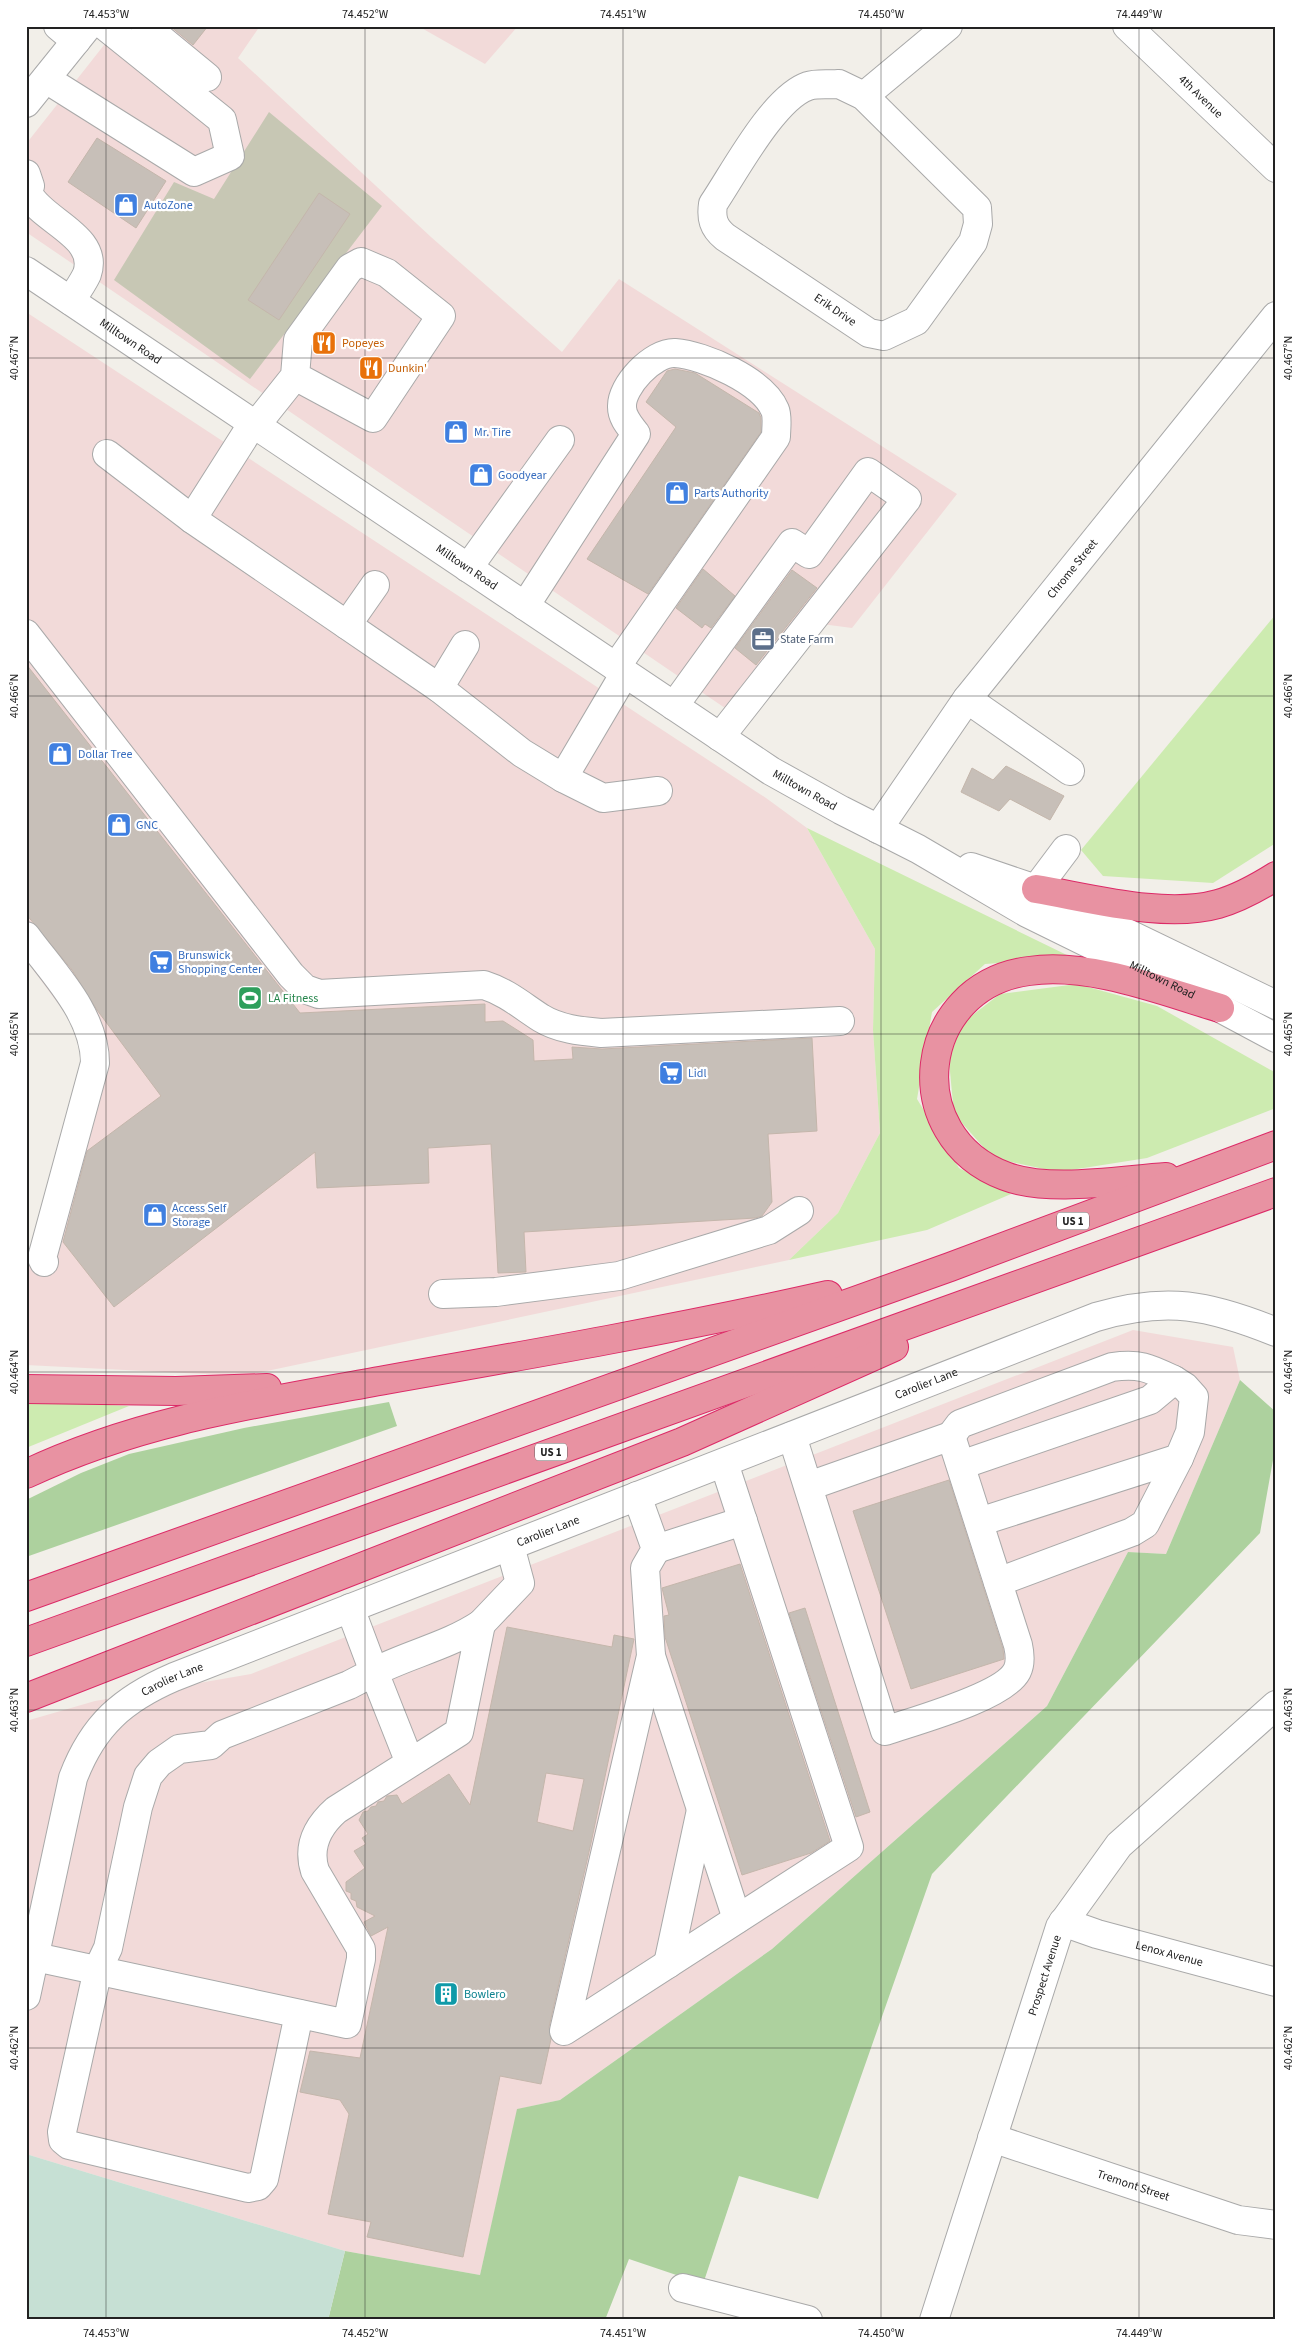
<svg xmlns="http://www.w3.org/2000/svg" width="1302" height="2346" font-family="'Source Sans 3',sans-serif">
<rect width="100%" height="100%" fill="#f2efe9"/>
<g fill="#f2dad9">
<path d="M119,26H260L238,58L431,237L562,352L619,279L957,494L852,628L814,623L747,723L26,232V144Z"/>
<path d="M418,26H518L485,64Z"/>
<path d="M26,312L766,798L807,828L875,949L873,1030L880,1133L838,1213L789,1260L244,1376L26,1365L27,1260L81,1061V1048L68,1017L26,960Z"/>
<path d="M1133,1330L1233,1347L1240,1380L1166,1554L1128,1552L1047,1706L772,1949L560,2100L518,2109L480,2275L345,2251L26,2154V1721L95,1701L251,1674Z"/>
</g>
<path fill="#c7c7b4" d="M269,112L382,206L250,379L114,280L174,182L214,199Z"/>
<g fill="#cdebb0">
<path d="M1276,614V843L1213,883L1103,876L1081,850Z"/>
<path d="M807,828L1073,958L985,964L932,1012L917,1099L959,1168L1011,1194L927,1230L789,1260L838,1213L880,1133L873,1030L875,949Z"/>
<path d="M1077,984L1157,1006L1276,1073V1108L1147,1158L1058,1172L993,1158L954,1114L949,1061L961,1024L1000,994Z"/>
<path d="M26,1401L129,1406L26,1448Z"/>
</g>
<g fill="#add19e">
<path d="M1240,1380L1276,1412V1443L1260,1533L932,1874L818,2199L739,2176L703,2284L629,2259L605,2320H328L345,2251L480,2275L517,2109L560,2100L772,1949L1047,1706L1128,1552L1166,1554Z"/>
<path d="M389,1402L397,1426L26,1557V1500L81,1473L129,1454L244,1428Z"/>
</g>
<path fill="#c6e0d4" d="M26,2154L345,2251L328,2320H26Z"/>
<g fill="#c7bfb8" stroke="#c4b6ab" fill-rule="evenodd">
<path d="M170,26H208L193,45Z"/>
<path d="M97,138L166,181L136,228L68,182Z"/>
<path d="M319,193L350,214L279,320L248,300Z"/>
<path d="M675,369L695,373L759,413L761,418V432L648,594L587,559L676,427L646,402L667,371Z"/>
<path d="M703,569L735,596L711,628L705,624L702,628L676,608Z"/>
<path d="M792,570L817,588L756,665L735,648Z"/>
<path d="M26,664L300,1013L485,1004V1022L503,1021L533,1040L534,1061L573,1059L572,1047L602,1049L812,1038L817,1131L768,1134L772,1202L762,1216L755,1218L524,1232L526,1272L498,1273L491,1144L428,1148L429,1183L317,1188L315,1152L114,1307L63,1242L87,1151L161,1096L97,1010L72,970L26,914Z"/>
<path d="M1006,766L1064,796L1050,820L1010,799L999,811L961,792L972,768L993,780Z"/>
<path d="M949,1480L1003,1649L1004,1659L911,1689L853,1511Z"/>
<path d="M740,1564L830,1841L811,1853L742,1875L665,1637L664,1616L669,1615L662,1588Z"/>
<path d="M805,1608L870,1812L856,1817L789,1613Z"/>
<path d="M507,1627L612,1647L614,1635L634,1639L591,1843L549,2027L551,2039L541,2084L500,2076L463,2257L367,2237L371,2222L328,2214L349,2114L340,2100L300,2092L310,2051L360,2058L388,1927L371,1936L364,1922L375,1916L357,1907L356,1901L351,1899V1893L346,1891V1882L365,1868L354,1851L366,1844L362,1838L368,1834L359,1820L363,1812L368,1811L371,1807L376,1806L378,1802L384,1801L387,1796L397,1795L402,1804L449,1774L470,1805ZM546,1773L584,1779L573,1831L537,1822Z"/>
</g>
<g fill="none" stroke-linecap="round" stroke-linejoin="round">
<defs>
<g id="minor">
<path d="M58,26L76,41"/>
<path d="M145,26L207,77"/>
<path id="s1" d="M1127,26L1276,168"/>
<path d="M46,79L194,172L230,156L222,120L105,26"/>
<path d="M839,84L864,96L977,208L978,224L973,242L916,321L884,336L869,333L725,237C713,227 711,218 713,204C734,173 773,98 808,86C817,83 830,85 839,84Z"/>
<path d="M864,96L948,26"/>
<path d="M26,103L88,26"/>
<path d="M26,174L30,186L28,193C41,221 100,236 87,274C83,283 76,292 71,301"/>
<path id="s2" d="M26,271L771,771L841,810L918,849L1027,913L1220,1008L1276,1038"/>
<path d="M256,425L295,376L298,340L350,268L361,262L387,273L441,316L373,418L295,376"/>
<path d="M107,454L192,519L439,688L522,753L563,778L603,798L658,791"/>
<path d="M192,519L253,423"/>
<path d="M468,568L560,440"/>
<path d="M525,606L636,434C630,426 622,418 622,407C621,386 653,352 675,353C704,355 763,381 775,410C778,417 776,429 776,437L616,667"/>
<path d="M347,625L375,585"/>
<path d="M26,634L291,975L305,989L319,994L484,985C506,992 521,1005 541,1018C559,1029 580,1031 601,1033L840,1021"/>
<path d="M439,688L465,645"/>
<path d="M967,699L1070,771"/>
<path d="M674,706L792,543L809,554L868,472L907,499L720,737"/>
<path d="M563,778L625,673"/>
<path id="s3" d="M878,829L967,699L1276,316"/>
<path d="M971,867L1036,889L1276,1005"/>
<path d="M1036,889L1066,849"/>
<path d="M26,936C53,973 95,1014 95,1063L42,1258L44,1262"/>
<path d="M443,1294L496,1292L619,1276L769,1230L799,1211"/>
<path d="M792,1436L885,1731C914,1721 1004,1697 1017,1671C1021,1663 1020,1654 1018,1645L951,1436L809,1486"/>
<path d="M951,1436L960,1424L1112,1367C1140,1363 1149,1368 1174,1380"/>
<path d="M961,1465L1150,1400L1174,1380L1185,1387L1194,1397L1190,1432L1179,1458L979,1522"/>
<path d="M637,1496L656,1549L645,1568L651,1656L564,2031L849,1847L724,1463"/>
<path d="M656,1549L743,1521"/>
<path d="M998,1582L1132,1532L1145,1524L1179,1458"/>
<path d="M481,1624L520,1583L510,1546"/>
<path d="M651,1656L737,1919"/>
<path id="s4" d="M1063,1922L1097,1934L1276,1982"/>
<path d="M26,1955L347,2024L361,1959V1949L315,1871C307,1846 318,1826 336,1810L459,1732L481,1624C448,1646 409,1654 374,1672L410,1763"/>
<path d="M668,1964L701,1810"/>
<path id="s5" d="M26,1996L73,1778C93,1725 123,1699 174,1677L1096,1317C1167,1296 1209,1305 1276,1332"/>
<path d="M299,2014L264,2179L258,2186L248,2188L69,2145L63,2140L62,2132L98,1969L108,1948L138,1807L148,1776L159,1763L179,1749L211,1745L222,1735L349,1685L374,1672L350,1608"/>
<path id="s6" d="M992,2138L1238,2220L1276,2225"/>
<path d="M683,2288L808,2320"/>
<path id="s7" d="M934,2320L1060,1927L1119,1845L1276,1705"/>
</g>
<g id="highway">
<path d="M1036,889C1090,898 1165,919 1218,904C1239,898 1257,888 1276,876"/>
<path d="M1166,1177C1120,1180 1048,1193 1005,1176C899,1136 916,986 1029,971C1090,962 1162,991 1220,1008"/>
<path d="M26,1389L176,1391L267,1388"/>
<path d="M26,1474C143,1419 260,1403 385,1380C533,1354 681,1328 828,1295"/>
<path d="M26,1597L950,1267L1276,1145"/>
<path d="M26,1642L1276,1192"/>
<path d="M26,1698L682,1442L894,1347"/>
</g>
</defs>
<use href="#minor" stroke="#a9a9a9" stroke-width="30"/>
<use href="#highway" stroke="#dc2a67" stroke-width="30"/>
<use href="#minor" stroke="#fff" stroke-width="28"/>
<use href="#highway" stroke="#e892a2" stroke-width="28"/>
</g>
<path fill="none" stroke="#222" stroke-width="1" stroke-opacity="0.45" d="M106,26V2320M365,26V2320M623,26V2320M881,26V2320M1139,26V2320M26,358H1276M26,696H1276M26,1034H1276M26,1372H1276M26,1710H1276M26,2048H1276"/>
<defs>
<symbol id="shop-square" viewBox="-11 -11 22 22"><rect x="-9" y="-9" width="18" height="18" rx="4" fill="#3f7fe0" stroke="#fff"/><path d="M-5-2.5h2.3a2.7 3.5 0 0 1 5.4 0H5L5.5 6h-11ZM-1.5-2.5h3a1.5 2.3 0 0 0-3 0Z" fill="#fff"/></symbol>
<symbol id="restaurant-square" viewBox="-11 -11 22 22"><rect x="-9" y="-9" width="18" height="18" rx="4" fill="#e8710a" stroke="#fff"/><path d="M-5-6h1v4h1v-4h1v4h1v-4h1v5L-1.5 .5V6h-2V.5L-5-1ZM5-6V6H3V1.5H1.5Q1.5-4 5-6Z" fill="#fff"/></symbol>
<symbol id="office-square" viewBox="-11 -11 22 22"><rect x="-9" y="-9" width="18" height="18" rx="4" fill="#5c6f8a" stroke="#fff"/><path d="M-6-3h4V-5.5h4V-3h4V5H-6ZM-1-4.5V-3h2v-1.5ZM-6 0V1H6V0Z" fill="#fff"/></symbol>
<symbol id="supermarket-square" viewBox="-11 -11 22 22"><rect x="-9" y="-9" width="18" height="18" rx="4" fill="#3f7fe0" stroke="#fff"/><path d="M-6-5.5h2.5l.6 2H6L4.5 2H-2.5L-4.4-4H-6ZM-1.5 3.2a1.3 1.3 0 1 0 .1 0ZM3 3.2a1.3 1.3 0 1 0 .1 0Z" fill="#fff"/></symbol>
<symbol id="stadium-square" viewBox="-11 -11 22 22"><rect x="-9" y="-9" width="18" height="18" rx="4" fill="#2e9e5b" stroke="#fff"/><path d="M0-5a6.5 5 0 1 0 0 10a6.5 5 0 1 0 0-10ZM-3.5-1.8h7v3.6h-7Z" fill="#fff"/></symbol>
<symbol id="building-square" viewBox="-11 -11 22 22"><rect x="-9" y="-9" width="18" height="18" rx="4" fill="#0f9aa8" stroke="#fff"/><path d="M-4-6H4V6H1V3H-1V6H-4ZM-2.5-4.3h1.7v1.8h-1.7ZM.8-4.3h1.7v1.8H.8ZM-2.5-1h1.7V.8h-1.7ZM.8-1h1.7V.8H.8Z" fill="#fff"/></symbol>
</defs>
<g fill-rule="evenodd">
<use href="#shop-square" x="112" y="191" width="28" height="28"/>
<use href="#restaurant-square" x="310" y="329" width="28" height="28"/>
<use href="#restaurant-square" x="357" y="354" width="28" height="28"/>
<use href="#shop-square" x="442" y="418" width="28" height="28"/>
<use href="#shop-square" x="467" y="461" width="28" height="28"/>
<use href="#shop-square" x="663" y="479" width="28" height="28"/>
<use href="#office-square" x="749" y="625" width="28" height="28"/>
<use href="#shop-square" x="46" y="740" width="28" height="28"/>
<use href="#shop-square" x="105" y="811" width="28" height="28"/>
<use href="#supermarket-square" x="147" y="948" width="28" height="28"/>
<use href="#stadium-square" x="236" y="984" width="28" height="28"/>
<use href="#supermarket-square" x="657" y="1059" width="28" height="28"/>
<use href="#shop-square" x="141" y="1201" width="28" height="28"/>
<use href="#building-square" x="432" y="1980" width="28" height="28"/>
</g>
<g text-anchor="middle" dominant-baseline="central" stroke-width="4.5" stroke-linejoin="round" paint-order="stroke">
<g fill="#fff" stroke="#646464" stroke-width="1">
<rect x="1057" y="1212.5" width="32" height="17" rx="4"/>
<rect x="535" y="1443.5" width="32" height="17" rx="4"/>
</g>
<g font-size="11" font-weight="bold" fill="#222">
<text x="1073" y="1221">US 1</text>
<text x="551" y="1452">US 1</text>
</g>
<g font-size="12" fill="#222" stroke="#fff">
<text stroke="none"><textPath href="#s1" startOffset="102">4th Avenue</textPath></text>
<text transform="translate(835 310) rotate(34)">Erik Drive</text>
<text stroke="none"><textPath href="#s2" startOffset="126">Milltown Road</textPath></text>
<text stroke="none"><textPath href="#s2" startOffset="531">Milltown Road</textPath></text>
<text stroke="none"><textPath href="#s3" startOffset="325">Chrome Street</textPath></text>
<text stroke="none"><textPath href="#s2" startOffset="936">Milltown Road</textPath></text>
<text stroke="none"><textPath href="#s2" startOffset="1341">Milltown Road</textPath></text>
<text stroke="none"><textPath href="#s5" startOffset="1178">Carolier Lane</textPath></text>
<text stroke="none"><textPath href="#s5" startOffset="772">Carolier Lane</textPath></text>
<text stroke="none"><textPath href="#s5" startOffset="368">Carolier Lane</textPath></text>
<text stroke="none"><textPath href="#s4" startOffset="111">Lenox Avenue</textPath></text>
<text stroke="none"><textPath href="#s7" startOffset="362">Prospect Avenue</textPath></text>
<text stroke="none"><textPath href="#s6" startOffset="149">Tremont Street</textPath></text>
</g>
<g font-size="12" fill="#366cbe" stroke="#fff" text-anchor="start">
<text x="144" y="205">AutoZone</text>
<text x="474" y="432">Mr. Tire</text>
<text x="498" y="475">Goodyear</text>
<text x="694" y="493">Parts Authority</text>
<text x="78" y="754">Dollar Tree</text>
<text x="136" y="825">GNC</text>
<text x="178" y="955">Brunswick<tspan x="178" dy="14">Shopping Center</tspan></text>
<text x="688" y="1073">Lidl</text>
<text x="172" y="1208">Access Self<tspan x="172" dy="14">Storage</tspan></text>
</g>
<g font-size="12" fill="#c56008" stroke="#fff" text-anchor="start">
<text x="342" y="343">Popeyes</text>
<text x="388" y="368">Dunkin'</text>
</g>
<g font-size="12" fill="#4e5e75" stroke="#fff" text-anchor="start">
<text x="780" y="639">State Farm</text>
</g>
<g font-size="12" fill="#27864d" stroke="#fff" text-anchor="start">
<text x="268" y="998">LA Fitness</text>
</g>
<g font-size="12" fill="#0d838f" stroke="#fff" text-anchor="start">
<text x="464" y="1994">Bowlero</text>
</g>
</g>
<rect width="1302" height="2346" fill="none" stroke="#ffffff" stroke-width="55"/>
<rect x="28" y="28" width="1246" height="2290" fill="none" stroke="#222" stroke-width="2"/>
<g font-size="12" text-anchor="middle" fill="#222">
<text x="106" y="18">74.453°W</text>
<text x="365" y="18">74.452°W</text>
<text x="623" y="18">74.451°W</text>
<text x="881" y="18">74.450°W</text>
<text x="1139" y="18">74.449°W</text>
<text transform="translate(14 358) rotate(-90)" y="4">40.467°N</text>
<text transform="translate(1288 358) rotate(-90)" y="4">40.467°N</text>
<text transform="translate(14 696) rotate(-90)" y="4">40.466°N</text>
<text transform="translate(1288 696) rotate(-90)" y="4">40.466°N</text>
<text transform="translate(14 1034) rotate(-90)" y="4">40.465°N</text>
<text transform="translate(1288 1034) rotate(-90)" y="4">40.465°N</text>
<text transform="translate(14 1372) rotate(-90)" y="4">40.464°N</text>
<text transform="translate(1288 1372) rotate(-90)" y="4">40.464°N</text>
<text transform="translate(14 1710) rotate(-90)" y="4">40.463°N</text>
<text transform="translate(1288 1710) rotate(-90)" y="4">40.463°N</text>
<text transform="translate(14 2048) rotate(-90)" y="4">40.462°N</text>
<text transform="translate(1288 2048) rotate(-90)" y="4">40.462°N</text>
<text x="106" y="2337">74.453°W</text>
<text x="365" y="2337">74.452°W</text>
<text x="623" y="2337">74.451°W</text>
<text x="881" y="2337">74.450°W</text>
<text x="1139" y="2337">74.449°W</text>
</g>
</svg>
